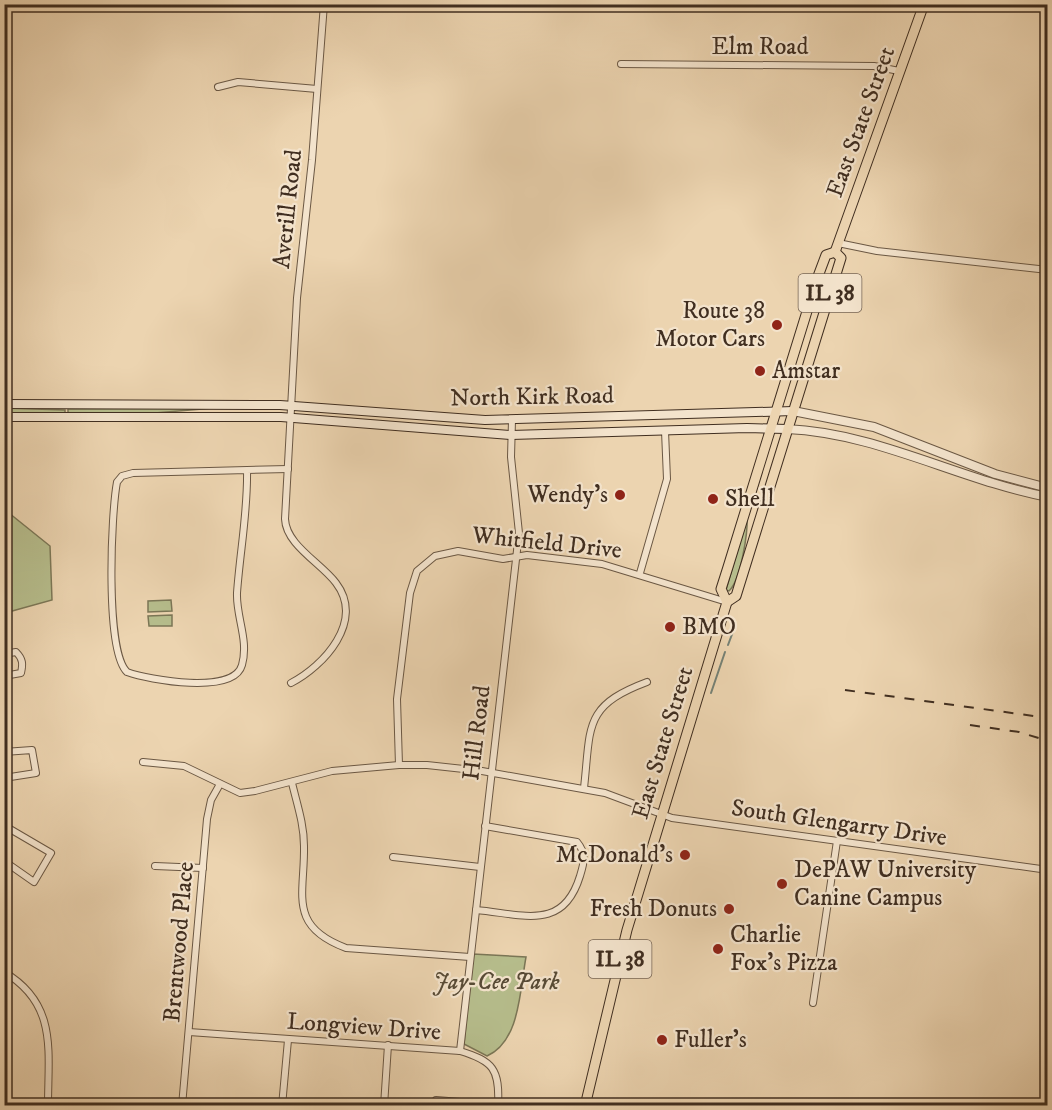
<svg xmlns="http://www.w3.org/2000/svg" width="1052" height="1110" font-family="'IM FELL DW Pica',serif">
<rect width="100%" height="100%" fill="#ecd4b0"/>
<filter id="stains"><feTurbulence type="fractalNoise" baseFrequency=".00333" numOctaves="4"/><feColorMatrix values="0 0 0 0 .2 0 0 0 0 .09 0 0 0 0 .02 0 0 0 .5 -.17"/></filter>
<radialGradient id="worn" r=".72"><stop offset=".6" stop-color="#630" stop-opacity="0"/><stop offset="1" stop-color="#630" stop-opacity=".3"/></radialGradient>
<g fill="#b6bd8c" stroke="#7b7656" stroke-width="1.5">
<path d="M5,408L65,410V414L5,413Z"/>
<path d="M214,408L143,414H68V409Z"/>
<path d="M4,509L50,546L52,600L5,613Z"/>
<path d="M747,517C748,532 741,580 729,591L726,590Z"/>
<path d="M171,600L172,611L148,612V601Z"/>
<path d="M172,615V626H149L148,616Z"/>
<path d="M473,954L526,957C520,989 520,1042 487,1056L464,1044Z"/>
</g>
<g fill="none" stroke-linecap="round" stroke-linejoin="round">
<g stroke="#758175" stroke-width="2">
<path d="M728,645L734,629"/>
<path d="M711,693L725,652"/>
<path d="M899,1103L906,1106"/>
</g>
<defs>
<g id="minor">
<path d="M621,64L874,66L899,71"/>
<path d="M218,87L238,82L317,89"/>
<path d="M838,243L877,251L1048,270"/>
<path d="M247,470L133,473L122,476L117,482C111,514 105,651 127,672C149,680 234,695 242,665C249,640 236,617 237,593C240,551 248,511 247,470L288,469"/>
<path d="M640,573L667,479L665,431"/>
<path d="M4,654L16,652C23,659 23,664 21,673L4,676"/>
<path d="M291,683C324,666 365,621 336,583C321,563 286,545 285,519L297,298L312,160L324,4"/>
<path d="M4,752L32,750L36,773L4,778"/>
<path d="M143,762L184,766L240,793L255,791L332,771L399,765H427L482,771L605,793L672,818L1048,870"/>
<path d="M399,765L397,699L410,593L417,571L435,556L458,551L503,559L527,555L602,564L727,602"/>
<path d="M292,783C297,804 304,824 304,846C305,894 287,926 346,948L470,957"/>
<path d="M584,788C591,726 583,706 647,682"/>
<path d="M4,830L10,829L51,853L34,882L4,861"/>
<path d="M393,857L480,867"/>
<path d="M155,866L203,868"/>
<path d="M476,910C523,914 563,932 580,876C584,863 587,854 577,842L485,826"/>
<path d="M4,972C58,1004 48,1051 48,1106"/>
<path d="M813,1003L837,841"/>
<path d="M189,1032L460,1051C493,1061 500,1069 498,1106"/>
<path d="M460,1051L519,533L511,457L512,420"/>
<path d="M182,1106L207,819L211,800L220,784"/>
<path d="M282,1106L288,1040"/>
<path d="M384,1106L388,1045"/>
<path d="M436,1106V1100L498,1105"/>
</g>
<g id="tertiary">
<path d="M793,411L874,427L995,474L1048,488"/>
<path d="M787,429C878,433 959,480 1048,497"/>
</g>
<g id="secondary">
<path d="M4,404L280,405L485,420L793,411"/>
<path d="M4,417H281L511,435L747,428L787,429"/>
</g>
<g id="primary">
<path d="M835,252L924,4"/>
<path d="M727,602L736,596L841,258L835,252"/>
<path d="M585,1106L627,930L727,602L721,589L728,567L817,279L826,255L835,252"/>
</g>
</defs>
<use href="#minor" stroke="#6b5844" stroke-width="8"/>
<use href="#tertiary" stroke="#6b5844" stroke-width="10"/>
<use href="#secondary" stroke="#402e20" stroke-width="10"/>
<use href="#primary" stroke="#402e20" stroke-width="11"/>
<use href="#minor" stroke="#f3e3cc" stroke-width="6"/>
<use href="#tertiary" stroke="#f3e3cc" stroke-width="8"/>
<use href="#secondary" stroke="#f3e3cc" stroke-width="8"/>
<use href="#primary" stroke="#ecd4b0" stroke-width="9"/>
<g stroke="#402e20" stroke-width="2" stroke-dasharray="10 10" stroke-linecap="butt">
<path d="M845,690L1048,718"/>
<path d="M970,725L1019,732L1048,741"/>
</g>
</g>
<g fill="#8f2418" stroke="#f3e3cc" stroke-width="2">
<circle cx="777" cy="325" r="6"/>
<circle cx="760" cy="371" r="6"/>
<circle cx="620" cy="495" r="6"/>
<circle cx="713" cy="499" r="6"/>
<circle cx="670" cy="627" r="6"/>
<circle cx="685" cy="855" r="6"/>
<circle cx="782" cy="884" r="6"/>
<circle cx="729" cy="909" r="6"/>
<circle cx="718" cy="949" r="6"/>
<circle cx="662" cy="1040" r="6"/>
</g>
<g text-anchor="middle" dominant-baseline="central" stroke-width="4.5" stroke-linejoin="round" paint-order="stroke">
<g fill="#f3e3cc" stroke="#766454" stroke-width="1.5">
<rect x="798.5" y="274" width="63" height="38" rx="4.5"/>
<rect x="588.5" y="940" width="63" height="38" rx="4.5"/>
</g>
<g font-size="22" font-weight="bold" fill="#402e20">
<text x="830" y="293">IL 38</text>
<text x="620" y="959">IL 38</text>
</g>
<g font-size="24" fill="#402e20" stroke="#f3e3cc">
<text x="760" y="47">Elm Road</text>
<text transform="translate(861 122) rotate(-70)">East State Street</text>
<text transform="translate(288 209) rotate(-84)">Averill Road</text>
<text transform="translate(532 397) rotate(-1)">North Kirk Road</text>
<text transform="translate(547 543) rotate(6)">Whitfield Drive</text>
<text transform="translate(477 733) rotate(-83)">Hill Road</text>
<text transform="translate(663 743) rotate(-73)">East State Street</text>
<text transform="translate(839 823) rotate(8)">South Glengarry Drive</text>
<text transform="translate(179 942) rotate(-85)">Brentwood Place</text>
<text transform="translate(364 1027) rotate(4)">Longview Drive</text>
</g>
<g font-size="24" fill="#402e20" stroke="#f3e3cc" text-anchor="start">
<text x="765" y="311" text-anchor="end">Route 38<tspan x="765" dy="28">Motor Cars</tspan></text>
<text x="772" y="371">Amstar</text>
<text x="608" y="495" text-anchor="end">Wendy's</text>
<text x="725" y="499">Shell</text>
<text x="682" y="627">BMO</text>
<text x="673" y="855" text-anchor="end">McDonald's</text>
<text x="794" y="870">DePAW University<tspan x="794" dy="28">Canine Campus</tspan></text>
<text x="717" y="909" text-anchor="end">Fresh Donuts</text>
<text x="730" y="935">Charlie<tspan x="730" dy="28">Fox's Pizza</tspan></text>
<text x="674" y="1040">Fuller's</text>
</g>
<g font-size="24" font-style="italic" fill="#584b36" stroke="#f3e3cc">
<text x="496" y="982">Jay-Cee Park</text>
</g>
</g>
<rect width="1052" height="1110" fill="none" stroke="#ecd4b0" stroke-width="24"/>
<rect x="6" y="6" width="1040" height="1098" fill="none" stroke="#402e20" stroke-width="3"/>
<rect x="12" y="12" width="1028" height="1086" fill="none" stroke="#402e20" stroke-width="1.5"/>
<rect width="100%" height="100%" filter="url(#stains)"/>
<rect width="100%" height="100%" fill="url(#worn)"/>
</svg>
